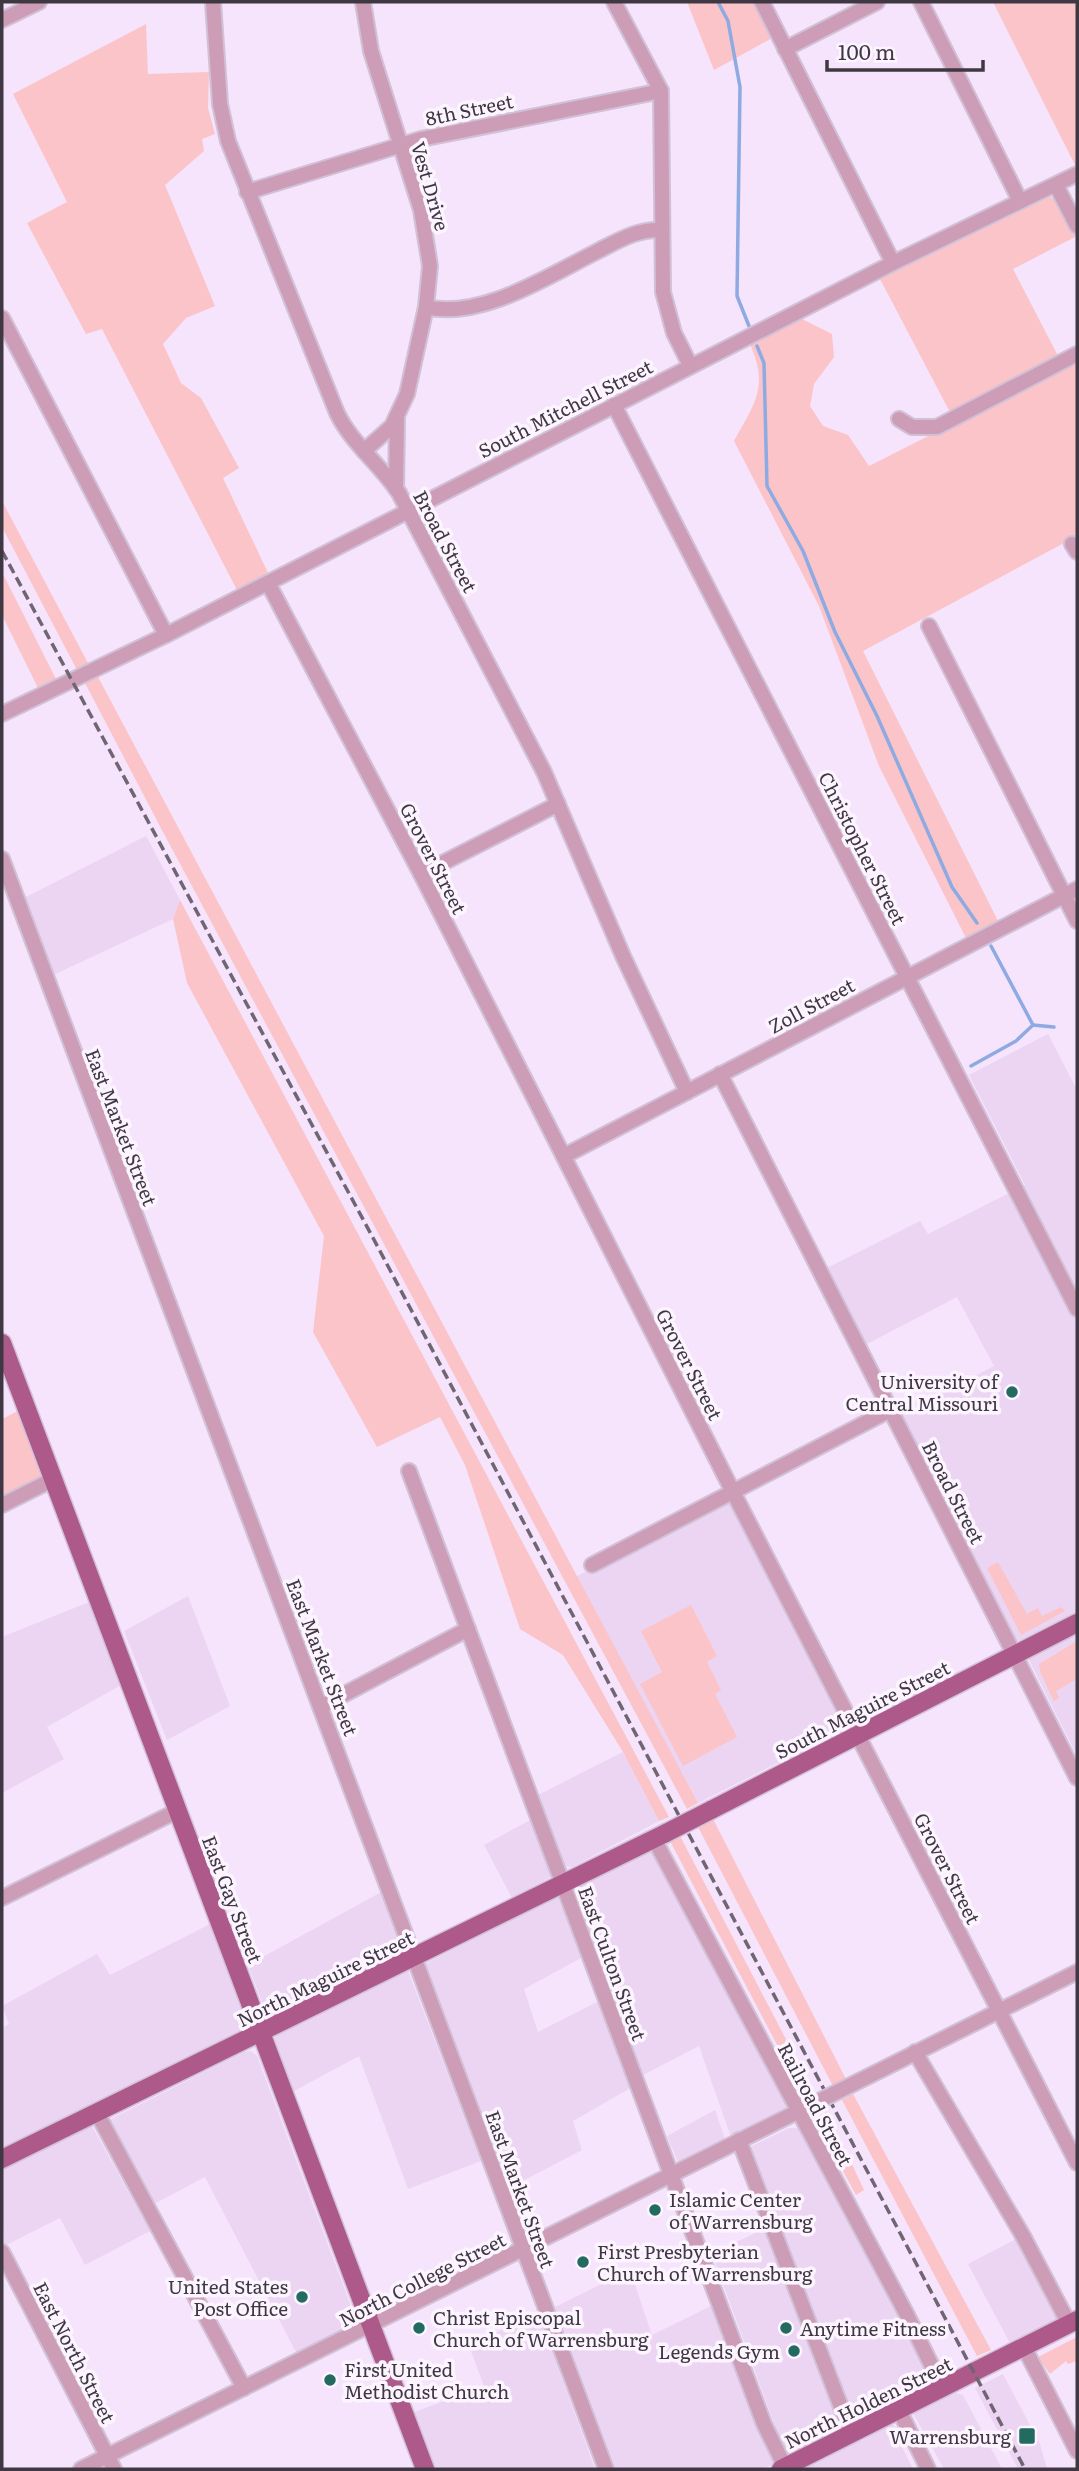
<svg xmlns="http://www.w3.org/2000/svg" width="1079" height="2471" font-family="Literata,serif">
<rect width="100%" height="100%" fill="#f6e3fc"/>
<g fill="#ecd5f3">
<path d="M146,836L180,900L173,919L51,976L22,899Z"/>
<path d="M1048,1034L1077,1090V1756L1019,1640L1013,1639L898,1417L994,1366L957,1297L865,1345L825,1269L920,1221L928,1234L1025,1185L969,1075Z"/>
<path d="M728,1499H731L844,1726L837,1733L698,1803L575,1577Z"/>
<path d="M188,1596L230,1706L167,1740L124,1631Z"/>
<path d="M89,1602L121,1685L47,1727L64,1759L2,1793V1637Z"/>
<path d="M623,1752L659,1821L572,1867L563,1866L536,1796Z"/>
<path d="M536,1817L556,1874L512,1898L484,1845Z"/>
<path d="M651,1850L786,2101L785,2109L731,2137L699,2046L643,2075L574,1889L575,1886Z"/>
<path d="M385,1890L405,1950L274,2016L267,2015L248,1965Z"/>
<path d="M557,1896L583,1957L524,1989L538,2032L599,2001L632,2087L573,2121L582,2150L507,2189L425,1964Z"/>
<path d="M212,1923L249,2023L247,2027L2,2149V2028L9,2024L2,2006L97,1954L110,1975Z"/>
<path d="M408,1971L481,2161L408,2189L359,2056L292,2092L274,2039L281,2032Z"/>
<path d="M244,2052L251,2051L257,2056L357,2322L297,2354L205,2177L154,2204L109,2120Z"/>
<path d="M715,2110L725,2139L678,2162L667,2136Z"/>
<path d="M92,2126L150,2231L85,2265L60,2218L4,2246L2,2169Z"/>
<path d="M789,2128H798L801,2131L932,2379L928,2385L857,2421H854L750,2152L752,2146Z"/>
<path d="M767,2227L841,2428L786,2456L712,2254Z"/>
<path d="M1018,2238L1059,2320L1017,2339L1012,2347L968,2264Z"/>
<path d="M630,2270L652,2335L713,2305L766,2449L774,2460L771,2465L763,2469H616L555,2307Z"/>
<path d="M538,2312L595,2469H433L412,2413L484,2386L469,2346Z"/>
<path d="M1003,2374L1040,2444L1047,2469H1018L975,2388Z"/>
<path d="M956,2393L963,2395L1002,2469H944L913,2413Z"/>
<path d="M890,2423L900,2430L899,2441L913,2469H798L849,2446L855,2440L862,2441Z"/>
</g>
<g fill="#fbc4c8">
<path d="M687,2H756L774,37L714,70Z"/>
<path d="M993,2H1077L1076,167Z"/>
<path d="M146,24L148,74L209,72L208,108L215,134L202,139L204,151L165,185L215,306L186,318L163,344L181,383L201,398L239,468L223,478L269,575L237,590L102,329L86,334L27,223L67,202L13,94Z"/>
<path d="M1050,197L1060,202L1077,236L1013,269L1058,356L952,416L880,279Z"/>
<path d="M802,319L832,334L834,357L814,384L810,406L823,426L848,435L869,466L1077,361V536L863,651L999,923L967,940L879,766L819,606L734,441C755,403 769,387 750,344Z"/>
<path d="M2,501L89,665L77,670L2,527Z"/>
<path d="M2,572L57,681L39,690L2,615Z"/>
<path d="M98,677L698,1803L687,1809L164,834L85,683Z"/>
<path d="M180,900L669,1817L659,1821L623,1752L563,1655L520,1629L465,1465L440,1417L377,1447L313,1332L324,1236L187,983L173,919Z"/>
<path d="M18,1411L41,1477L2,1498V1419Z"/>
<path d="M998,1562L1027,1614L1038,1608L1042,1616L1061,1607L1065,1611L1021,1635L987,1568Z"/>
<path d="M691,1605L717,1656L707,1662L721,1690L715,1694L737,1737L683,1766L640,1684L662,1672L641,1631Z"/>
<path d="M1077,1641V1679L1056,1691L1059,1698L1054,1701L1040,1672L1039,1664Z"/>
<path d="M713,1819L846,2079L833,2086L698,1827Z"/>
<path d="M680,1836L815,2095L806,2100L670,1841Z"/>
<path d="M853,2094L991,2350L977,2356L842,2100Z"/>
<path d="M826,2109L864,2190L856,2195L814,2117Z"/>
<path d="M1077,2337V2361L1068,2364L1066,2361L1050,2374L1038,2357Z"/>
</g>
<g fill="none" stroke-linecap="round" stroke-linejoin="round">
<g stroke="#8eaae2" stroke-width="3.5">
<path d="M718,2L728,21L740,87L737,296L749,326"/>
<path d="M757,346L764,363L767,486L803,551L835,632L877,716L952,887L977,923"/>
<path d="M1033,1025L1054,1027"/>
<path d="M971,1066L1016,1041L1033,1025L991,946"/>
</g>
<defs>
<g id="minor">
<path d="M213,2L220,104L228,141L337,413C352,444 380,464 399,493L544,772L623,956L687,1092"/>
<path d="M363,2L371,51L421,210L430,266L426,307L407,394L392,426L364,451"/>
<path d="M614,2L661,91L663,292L674,333L690,365"/>
<path d="M762,2L893,263"/>
<path d="M921,2L1020,201"/>
<path d="M2,20L39,2"/>
<path d="M785,49L877,2"/>
<path d="M1056,185L1077,226"/>
<path d="M247,192L421,139L661,91"/>
<path d="M426,307C481,320 548,276 596,252C618,241 636,229 661,230"/>
<path d="M2,318L166,635"/>
<path d="M614,405L1077,1309"/>
<path d="M899,419L912,427H937L1077,354"/>
<path d="M396,489L397,418"/>
<path d="M1072,544L1077,552"/>
<path d="M268,583L421,874L733,1492L1077,2163"/>
<path d="M929,626L1077,921"/>
<path d="M2,714L166,635L893,263L1077,174"/>
<path d="M2,859L606,2469"/>
<path d="M421,874L558,804"/>
<path d="M720,1074L1077,1778"/>
<path d="M564,1156L1077,889"/>
<path d="M409,1471L764,2424L786,2469"/>
<path d="M2,1505L52,1480"/>
<path d="M592,1565L890,1410"/>
<path d="M322,1706L468,1629"/>
<path d="M654,1839L907,2315L943,2389"/>
<path d="M2,1898L177,1811"/>
<path d="M915,2052L1023,2236L1069,2324"/>
<path d="M855,2083L1077,1972"/>
<path d="M97,2113L244,2388"/>
<path d="M739,2140L851,2433"/>
<path d="M2,2252L114,2469"/>
<path d="M1024,2347L1077,2451"/>
<path d="M899,2410L928,2469"/>
<path d="M81,2469L811,2105"/>
</g>
<g id="major">
<path d="M2,1343L425,2469"/>
<path d="M711,1810L1077,1623"/>
<path d="M2,2159L666,1833"/>
<path d="M781,2469L1077,2320"/>
</g>
</defs>
<use href="#minor" stroke="#d1c1d7" stroke-width="18"/>
<use href="#major" stroke="#d1c1d7" stroke-width="21"/>
<use href="#minor" stroke="#cd9db7" stroke-width="14"/>
<use href="#major" stroke="#ad598a" stroke-width="18"/>
<path stroke="#6f6573" stroke-width="3.5" stroke-dasharray="10 5" stroke-linecap="butt" d="M2,551L372,1236L1025,2469"/>
<defs>
<path id="minor-bridge" d="M811,2105L855,2083"/>
<path id="major-bridge" d="M666,1833L711,1810"/>
</defs>
<use href="#minor-bridge" stroke="#d1c1d7" stroke-width="18" stroke-linecap="butt"/>
<use href="#major-bridge" stroke="#d1c1d7" stroke-width="21" stroke-linecap="butt"/>
<use href="#minor-bridge" stroke="#cd9db7" stroke-width="14"/>
<use href="#major-bridge" stroke="#ad598a" stroke-width="18"/>
</g>
<g fill="#236b61" stroke="#fcf4ff" stroke-width="2.5">
<circle cx="1012" cy="1392" r="7"/>
<circle cx="655" cy="2210" r="7"/>
<circle cx="583" cy="2262" r="7"/>
<circle cx="302" cy="2297" r="7"/>
<circle cx="419" cy="2328" r="7"/>
<circle cx="786" cy="2328" r="7"/>
<circle cx="794" cy="2351" r="7"/>
<circle cx="330" cy="2380" r="7"/>
<rect x="1018" y="2427" width="18" height="18" rx="3.5"/>
</g>
<g text-anchor="middle" dominant-baseline="central" stroke-width="7" stroke-linejoin="round" paint-order="stroke">
<g font-size="19" fill="#3f3842" stroke="#fcf4ff">
<text transform="translate(469 109) rotate(-12)">8th Street</text>
<text transform="translate(431 186) rotate(74)">Vest Drive</text>
<text transform="translate(565 408) rotate(-27)">South Mitchell Street</text>
<text transform="translate(446 541) rotate(62)">Broad Street</text>
<text transform="translate(863 848) rotate(63)">Christopher Street</text>
<text transform="translate(434 858) rotate(63)">Grover Street</text>
<text transform="translate(811 1005) rotate(-28)">Zoll Street</text>
<text transform="translate(122 1127) rotate(69)">East Market Street</text>
<text transform="translate(690 1364) rotate(63)">Grover Street</text>
<text transform="translate(954 1492) rotate(63)">Broad Street</text>
<text transform="translate(323 1657) rotate(69)">East Market Street</text>
<text transform="translate(862 1709) rotate(-27)">South Maguire Street</text>
<text transform="translate(948 1868) rotate(63)">Grover Street</text>
<text transform="translate(233 1899) rotate(69)">East Gay Street</text>
<text transform="translate(613 1963) rotate(70)">East Culton Street</text>
<text transform="translate(325 1978) rotate(-26)">North Maguire Street</text>
<text transform="translate(816 2104) rotate(62)">Railroad Street</text>
<text transform="translate(521 2189) rotate(70)">East Market Street</text>
<text transform="translate(422 2279) rotate(-27)">North College Street</text>
<text transform="translate(75 2352) rotate(63)">East North Street</text>
<text transform="translate(868 2402) rotate(-26)">North Holden Street</text>
</g>
<g font-size="19" fill="#3f3842" stroke="#fcf4ff" text-anchor="start">
<text x="998" y="1381" text-anchor="end">University of<tspan x="998" dy="22">Central Missouri</tspan></text>
<text x="669" y="2199">Islamic Center<tspan x="669" dy="22">of Warrensburg</tspan></text>
<text x="597" y="2251">First Presbyterian<tspan x="597" dy="22">Church of Warrensburg</tspan></text>
<text x="288" y="2286" text-anchor="end">United States<tspan x="288" dy="22">Post Office</tspan></text>
<text x="433" y="2317">Christ Episcopal<tspan x="433" dy="22">Church of Warrensburg</tspan></text>
<text x="800" y="2328">Anytime Fitness</text>
<text x="780" y="2351" text-anchor="end">Legends Gym</text>
<text x="344" y="2369">First United<tspan x="344" dy="22">Methodist Church</tspan></text>
<text x="1011" y="2436" text-anchor="end">Warrensburg</text>
</g>
</g>
<rect width="1079" height="2471" fill="none" stroke="#3f3842" stroke-width="7"/>
<path d="M827 60v10h156v-10" fill="none" stroke="#3f3842" stroke-width="3.5"/>
<text x="838" y="60" font-size="21" fill="#3f3842" stroke="#fcf4ff" stroke-width="5" paint-order="stroke">100 m</text>
</svg>
